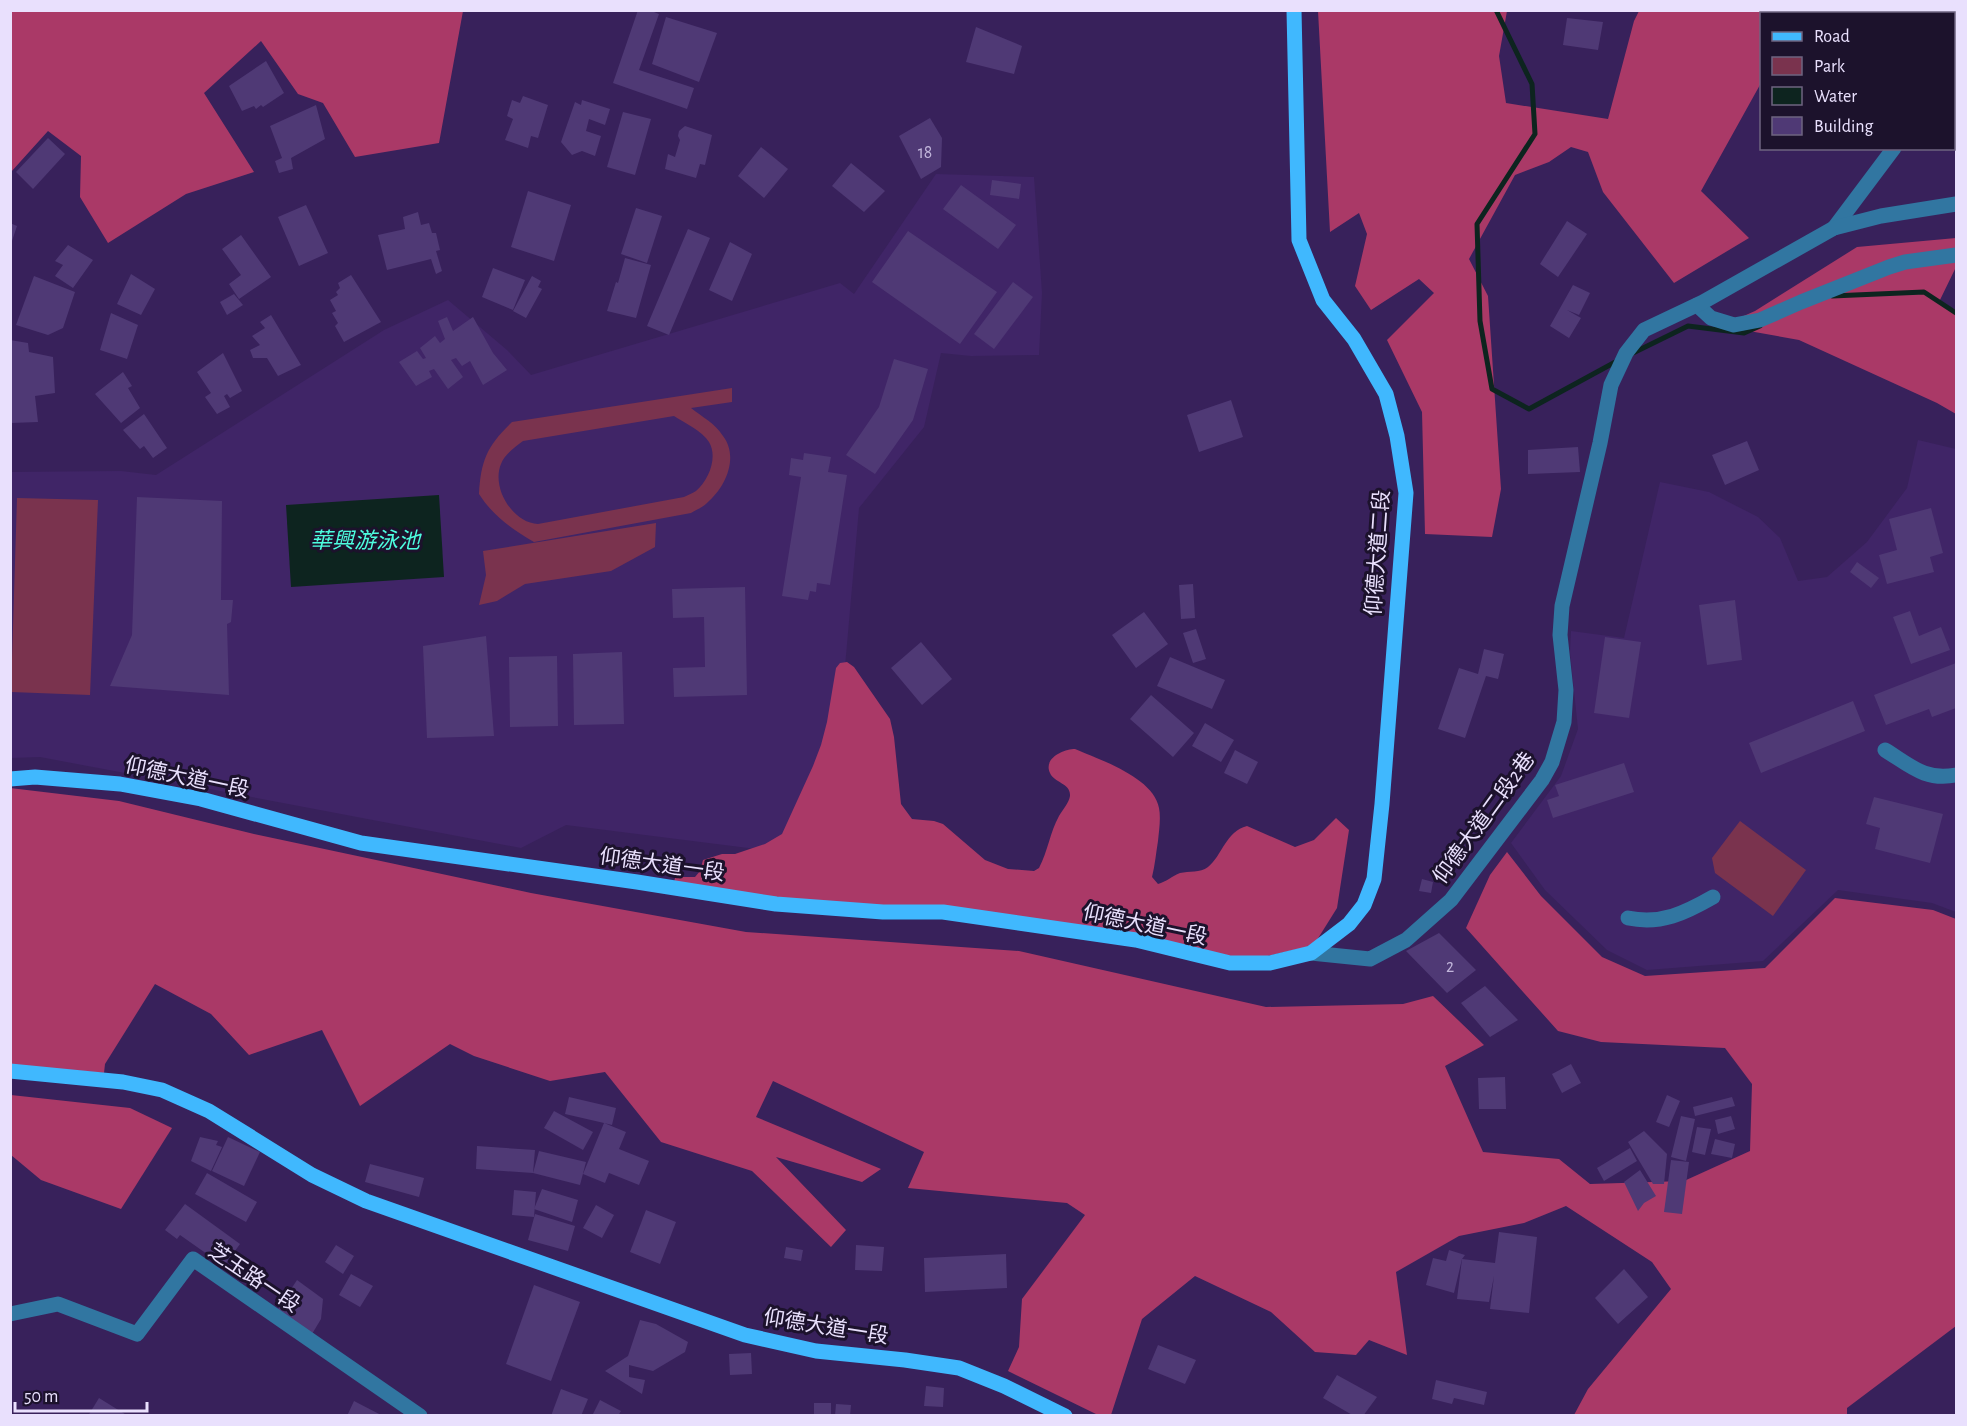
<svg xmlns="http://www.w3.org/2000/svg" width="1967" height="1426" font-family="'Alegreya Sans','Noto Sans TC',sans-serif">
<rect width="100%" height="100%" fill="#38215b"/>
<g fill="#402567">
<path d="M936,174L1034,177L1042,293L1039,355L971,356L941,353L924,427L859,508L839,735L788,853L566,825L521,848L40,757L11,758L10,472L121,471L156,475L384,330L448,300L507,350L531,375L840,283L854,294Z"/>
<path d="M1918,440L1956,449V912L1932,903L1838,890L1763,961L1647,970L1607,950L1545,890L1511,843L1561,776L1578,729L1570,652L1571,631L1624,638L1660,482L1709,492L1758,517L1780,538L1798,581L1827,577L1867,542L1907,488Z"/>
</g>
<g fill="#7a334e" fill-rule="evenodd">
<path d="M732,388V402L691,408C702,417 715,423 723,436C739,457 726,487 707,503C703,507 696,510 691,513L534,542C512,529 493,516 479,494C481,460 487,446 512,422ZM674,416C685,423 702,431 709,442C718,457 709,480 696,491C693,493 688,495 684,497L538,524C513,523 491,488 501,464C504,455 515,447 523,441Z"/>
<path d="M17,498L98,500L90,695L11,692Z"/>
<path d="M656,523L655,547L611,571L525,584L497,601L479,605L486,575L483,551Z"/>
<path d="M1740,821L1806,870L1773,916L1715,873L1712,858Z"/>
</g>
<g fill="#aa3967">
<path d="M11,10H463V11L439,143L355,157L323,103L298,94L261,41L204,93L254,172L186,194L108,243L80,197L81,156L48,131L11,172Z"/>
<path d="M1318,11H1507L1499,56L1506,103L1608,119L1634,21L1639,11H1772L1771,13L1762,14L1761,83L1701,191L1749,238L1674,283L1603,192L1588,152L1571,147L1549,162L1515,175L1469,259L1488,296L1501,489L1492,537L1425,534L1422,412L1387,340L1434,293L1419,279L1371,310L1355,286L1367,234L1359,213L1330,232Z"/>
<path d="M1899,11H1956V37L1954,42V14L1899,13Z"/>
<path d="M1956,238V267L1939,302L1956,310V414L1937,403L1799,340L1721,326L1755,311L1857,247Z"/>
<path d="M847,662L854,667L890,719L894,737L901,804L912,819L934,821L943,824L985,860L1008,869L1034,871L1039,868C1048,851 1050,832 1059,816C1063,809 1069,803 1070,796C1071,783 1054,783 1050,773C1043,758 1064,749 1075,749C1101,760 1154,778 1159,808C1161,818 1159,831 1158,841C1156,853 1155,865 1152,877L1158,884C1166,882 1172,876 1180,873C1189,871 1200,873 1208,867C1222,856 1226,831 1247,826L1295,847L1314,840L1336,818L1349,830L1337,908L1317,940L1307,947L1250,960L1135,936L786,901L674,882L675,878L677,877H695L700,871L703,860L722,854H735L765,844L782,834L813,766L821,745L827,722L836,668L840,663Z"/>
<path d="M10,788L119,801L254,834L531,893L746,932L1019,951L1266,1007L1403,1004L1433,996L1484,1045L1445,1066L1483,1152L1559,1159L1590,1184L1684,1181L1750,1151L1752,1084L1725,1048L1601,1042L1558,1031L1466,928L1490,875L1507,852L1541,896L1602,957L1645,976L1765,968L1835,898L1933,910L1956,919V1326L1847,1408V1415H1574L1588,1389L1671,1289L1652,1262L1566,1206L1524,1223L1459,1236L1396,1272L1407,1355L1369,1340L1356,1355L1315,1352L1271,1312L1195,1276L1142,1319L1111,1415H1098L1008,1371L1019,1347L1022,1299L1085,1215L1067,1203L908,1188L924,1152L773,1081L756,1117L881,1169L862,1182L776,1157L846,1230L831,1247L752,1171L661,1142L605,1072L550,1081L474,1056L450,1044L360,1106L322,1030L249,1055L211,1014L155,984L105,1064L104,1073L11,1065Z"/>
<path d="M11,1095L130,1108L172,1128L121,1209L41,1180L11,1155Z"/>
</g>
<path fill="#0d241f" d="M439,495L444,577L291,587L286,505Z"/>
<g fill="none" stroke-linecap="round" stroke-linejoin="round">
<g stroke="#0d241f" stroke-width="5">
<path d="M1496,10L1532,84L1535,134L1477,224L1480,321L1492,389L1529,409L1619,360"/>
<path d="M1832,296L1924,292L1956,313"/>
<path d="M1633,353L1688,326L1744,333L1760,326"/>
</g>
</g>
<g fill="#4f3975">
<path d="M638,10H649L659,14L639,70L694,88L687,109L613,83Z"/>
<path d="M666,17L717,33L699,82L652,64Z"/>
<path d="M1567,18L1603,22L1598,50L1563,45Z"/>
<path d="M976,27L1022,46L1014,74L966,62Z"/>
<path d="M266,61L284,93L263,107L261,105L256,109L254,106L242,111L229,86Z"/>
<path d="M523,96L548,105L538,138L531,136L528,148L505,140L513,119L507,116L512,100L520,103Z"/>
<path d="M582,100L610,109L605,125L589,119L586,131L601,136L595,156L582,151L572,155L561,142L575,102L581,105Z"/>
<path d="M316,105L325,139L291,158L293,169L279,173L275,161L282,158L270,126Z"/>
<path d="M623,112L651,119L635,175L607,167Z"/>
<path d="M930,118L942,138L941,167L921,179L899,136Z"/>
<path d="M685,126L712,135L705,165L700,164L696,178L665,169L668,154L675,157L680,140L678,136L679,131Z"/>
<path d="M48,138L65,154L33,189L16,172Z"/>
<path d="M761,147L788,169L764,198L738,176Z"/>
<path d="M851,163L885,191L864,212L832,186Z"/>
<path d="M992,180L1021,184L1019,199L990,195Z"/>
<path d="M961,185L1016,225L998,249L943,209Z"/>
<path d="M528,191L571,205L554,261L511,247Z"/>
<path d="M306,205L328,253L299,266L278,217Z"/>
<path d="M636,208L662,216L647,263L621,254Z"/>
<path d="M418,212L421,225L429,223L432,233H436L440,250L436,251L442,271L436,274L431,259L387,270L378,235L405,229L403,217Z"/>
<path d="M1567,221L1587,234L1558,277L1540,264Z"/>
<path d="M10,223L17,226L11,244H10Z"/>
<path d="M688,229L710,238L669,335L647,326Z"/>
<path d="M908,231L997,292L960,344L872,282Z"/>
<path d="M241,235L271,277L239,299L229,284L241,275L222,249Z"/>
<path d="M730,242L752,254L732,301L709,290Z"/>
<path d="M68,245L93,260L73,288L55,276L63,265L55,261Z"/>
<path d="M625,258L651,265L636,318L607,311L616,282L618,283Z"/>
<path d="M493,268L525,280L513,310L482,297Z"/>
<path d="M131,274L155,289L141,315L117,304Z"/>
<path d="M351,275L381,322L344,342L335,326L338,323L332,313L336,311L330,300L338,295L336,292L340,288L338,283Z"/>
<path d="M34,276L75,292L63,328L48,335L16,325Z"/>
<path d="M532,276L541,281L538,287L542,289L526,318L513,311Z"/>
<path d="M1013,282L1033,297L994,349L974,334Z"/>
<path d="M1573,285L1590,293L1579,315L1567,310L1581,318L1569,338L1550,326Z"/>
<path d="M234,294L243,305L227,315L220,302Z"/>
<path d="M111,313L138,325L127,359L100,350Z"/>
<path d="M271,315L301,365L278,376L267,358H253L250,350L260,345L252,336L265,328L260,322Z"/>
<path d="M447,317L453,331L473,317L493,353L507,370L483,385L470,361L462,366L456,358L451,360L463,377L448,389L434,369L429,371L432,377L416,386L399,362L417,351L423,359L426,358L420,348L435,336L440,343L445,339L438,321Z"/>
<path d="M10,340L28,343L29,352L53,357L55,393L35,396L38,422L11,423Z"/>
<path d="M223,353L242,391L230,398L227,394L224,396L230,407L217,414L205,397L211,393L197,372Z"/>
<path d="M894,359L928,369L913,420L875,474L846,455L879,407Z"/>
<path d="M123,372L132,386L128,388L140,408L121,423L95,394Z"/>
<path d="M1231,400L1243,437L1199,452L1187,415Z"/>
<path d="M144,414L167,448L153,458L144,446L140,449L123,430Z"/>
<path d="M1747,441L1759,470L1725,485L1712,455Z"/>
<path d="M1578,447L1580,472L1528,474V450Z"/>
<path d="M804,453L831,457L828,472L847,475L830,585L817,583L816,592L810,591L808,600L782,596L801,477L789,475L791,458L803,460Z"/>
<path d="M137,497L222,501L221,600H233L231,622L227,624L229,695L110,686L132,635Z"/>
<path d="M1931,508L1943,553L1930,557L1934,572L1887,584L1879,555L1897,550L1889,519Z"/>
<path d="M1857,562L1879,578L1871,588L1850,572Z"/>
<path d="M1193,584L1195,618L1181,619L1179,585Z"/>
<path d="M745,587L747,695L674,697L673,668L705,667L704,617L673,618L672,589Z"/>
<path d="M1735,600L1742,660L1707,665L1699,605Z"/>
<path d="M1910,611L1919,636L1941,627L1950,650L1911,664L1893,617Z"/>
<path d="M1144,612L1168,644L1136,668L1112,635Z"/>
<path d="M1196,629L1206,659L1193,663L1183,633Z"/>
<path d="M486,636L494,736L427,738L423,646Z"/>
<path d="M1605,637L1641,642L1629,718L1594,713Z"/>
<path d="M921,642L952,679L922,705L891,668Z"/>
<path d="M1484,649L1504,654L1498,679L1486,676L1465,738L1438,729L1459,668L1478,674Z"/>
<path d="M622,652L624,724L574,725L573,654Z"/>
<path d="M557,656L558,726L510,727L509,657Z"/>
<path d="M1170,657L1225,680L1212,709L1157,686Z"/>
<path d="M1956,663V708L1932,717L1929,709L1886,725L1874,695Z"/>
<path d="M1151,695L1194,733L1173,757L1130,719Z"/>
<path d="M1853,701L1865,731L1761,773L1749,743Z"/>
<path d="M1205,723L1234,740L1221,762L1192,746Z"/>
<path d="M1235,750L1258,762L1247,784L1224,773Z"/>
<path d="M1624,763L1634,792L1553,818L1547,800L1559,796L1555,785Z"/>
<path d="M1874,797L1943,814L1930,863L1875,849L1880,828L1866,824Z"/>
<path d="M1422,879L1433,882L1431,893L1419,891Z"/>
<path d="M1439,933L1476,970L1447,993L1406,951Z"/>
<path d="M1485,986L1518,1020L1490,1037L1461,1003Z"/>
<path d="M1571,1064L1581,1083L1562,1093L1552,1074Z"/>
<path d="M1505,1077L1506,1109H1479L1478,1078Z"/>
<path d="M1667,1095L1680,1101L1669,1127L1656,1122Z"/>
<path d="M569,1097L616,1108L612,1125L604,1123L626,1132L619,1149L649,1161L639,1185L609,1173L605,1183L583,1174L604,1123L565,1114Z"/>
<path d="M1732,1097L1735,1106L1695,1116L1693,1107Z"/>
<path d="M554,1111L593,1132L583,1150L544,1128Z"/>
<path d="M1681,1116L1695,1119L1686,1161L1671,1157Z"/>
<path d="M1731,1116L1735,1129L1718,1134L1715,1120Z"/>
<path d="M1697,1127L1711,1129L1705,1155L1692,1152Z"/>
<path d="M1644,1131L1667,1154L1664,1184H1653L1628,1142Z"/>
<path d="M200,1137L218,1141L216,1145L222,1147L211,1171L191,1161Z"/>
<path d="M228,1137L260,1152L244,1186L212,1171Z"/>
<path d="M1715,1139L1735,1144L1732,1158L1711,1154Z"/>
<path d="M477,1146L535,1150L533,1173L476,1169Z"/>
<path d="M1630,1148L1637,1161L1604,1181L1597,1168Z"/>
<path d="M539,1151L586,1162L580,1185L533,1173Z"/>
<path d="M1671,1160L1689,1162L1682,1214L1664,1212Z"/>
<path d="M370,1164L424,1178L419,1197L365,1182Z"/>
<path d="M1640,1170L1656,1196L1644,1203L1638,1211L1624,1182Z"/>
<path d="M207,1173L257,1202L246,1222L195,1194Z"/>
<path d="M542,1189L578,1200L572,1222L534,1209Z"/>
<path d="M514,1190L536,1192L534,1217L512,1215Z"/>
<path d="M185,1204L240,1244L224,1266L180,1235L177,1239L165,1230Z"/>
<path d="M596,1205L614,1215L602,1238L583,1228Z"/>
<path d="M646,1210L676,1222L660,1264L630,1252Z"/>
<path d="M535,1214L575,1226L568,1251L528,1240Z"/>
<path d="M1499,1232L1537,1237L1529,1313L1490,1309L1494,1276L1489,1302L1457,1299L1462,1259L1495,1263Z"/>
<path d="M336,1245L354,1256L343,1274L325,1262Z"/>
<path d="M856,1245L884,1247L882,1271L855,1270Z"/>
<path d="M786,1247L803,1250L801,1261L784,1258Z"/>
<path d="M1449,1250L1465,1255L1462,1259L1454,1293L1426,1285L1433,1258L1446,1261Z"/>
<path d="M1006,1254L1007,1288L925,1292L924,1258Z"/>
<path d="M1624,1269L1648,1297L1618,1324L1595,1298Z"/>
<path d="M351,1274L373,1286L360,1307L339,1295Z"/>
<path d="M297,1280L323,1299L321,1319L312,1334L278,1309Z"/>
<path d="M534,1285L580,1302L551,1381L506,1364Z"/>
<path d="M640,1320L656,1324L688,1342L685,1352L653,1371L629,1365V1377L645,1380L642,1394L605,1371L628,1356Z"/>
<path d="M1158,1345L1196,1360L1185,1384L1148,1369Z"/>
<path d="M751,1353L752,1374L730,1375L729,1354Z"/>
<path d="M1337,1375L1377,1397L1363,1416H1354L1323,1398Z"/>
<path d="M1436,1380L1487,1392L1484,1405L1454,1398L1452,1404L1432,1399Z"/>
<path d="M926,1386L944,1388L943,1407L924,1406Z"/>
<path d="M561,1389L588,1399L581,1416H551Z"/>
<path d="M99,1398L128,1416H88Z"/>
<path d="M600,1400L621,1411L618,1416H592Z"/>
<path d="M354,1401L383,1416H347Z"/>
<rect x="814" y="1403" width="17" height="13"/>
<path d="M836,1404L851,1405L850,1416H835Z"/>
</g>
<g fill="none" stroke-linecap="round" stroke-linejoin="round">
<g stroke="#3176a1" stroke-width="15">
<path d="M1954,59L1956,54"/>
<path d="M1834,228L1894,148"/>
<path d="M1697,305L1711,318L1734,325L1760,320L1801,302L1889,267L1905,262L1956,255"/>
<path d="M1885,750C1911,766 1925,781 1956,775"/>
<path d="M1628,918C1661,925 1685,913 1713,897"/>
<path d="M1311,953L1370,959L1406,940L1451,900L1542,780L1552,762L1564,722L1566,690L1560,635L1562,606L1600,443L1611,385L1626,353L1644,330L1703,302L1834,228L1881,216L1956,204"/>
<path d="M10,1314L58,1304L137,1334L193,1259L420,1416"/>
</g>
<g stroke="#40b8fe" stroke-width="15">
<path d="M10,779L35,777L120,784L201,799L361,843L637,882L776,904L883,912H943L1136,940L1230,963H1270L1311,953L1349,924L1364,905L1374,879L1382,804L1406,493L1397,436L1386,394L1354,339L1323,300L1299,240L1294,10"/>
<path d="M10,1071L123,1082L162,1090L209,1111L312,1175L366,1201L745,1335L816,1351L905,1360L959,1368L1004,1386L1065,1416"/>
</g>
</g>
<g text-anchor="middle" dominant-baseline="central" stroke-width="6" stroke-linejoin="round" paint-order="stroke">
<g font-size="18" fill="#c2b6db">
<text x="925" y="153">18</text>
<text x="1450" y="967">2</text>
</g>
<g font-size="21" fill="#e9e0fd" stroke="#1c122c">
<text transform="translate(1378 553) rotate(-86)">仰德大道二段</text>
<text transform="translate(187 778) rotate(12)">仰德大道一段</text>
<text transform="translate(1484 818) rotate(-54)">仰德大道二段2巷</text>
<text transform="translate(662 865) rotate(8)">仰德大道一段</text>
<text transform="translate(1145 925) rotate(12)">仰德大道一段</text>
<text transform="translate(254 1278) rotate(34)">芝玉路一段</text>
<text transform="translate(826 1327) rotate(9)">仰德大道一段</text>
</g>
<g font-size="22" font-style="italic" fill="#4dfddf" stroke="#1c122c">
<text x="365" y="541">華興游泳池</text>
</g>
</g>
<rect width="1967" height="1426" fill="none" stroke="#e9e0fd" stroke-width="24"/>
<rect x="1760" y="12" width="195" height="138" fill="#1c122c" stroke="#6e6480" stroke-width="1.5"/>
<rect x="1772" y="32" width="30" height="9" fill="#40b8fe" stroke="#6e6480" stroke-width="1.5"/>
<text x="1814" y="42" font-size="18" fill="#e9e0fd">Road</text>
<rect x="1772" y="57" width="30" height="18" fill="#7a334e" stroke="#6e6480" stroke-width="1.5"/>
<text x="1814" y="72" font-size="18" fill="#e9e0fd">Park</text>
<rect x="1772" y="87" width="30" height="18" fill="#0d241f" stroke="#6e6480" stroke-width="1.5"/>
<text x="1814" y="102" font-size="18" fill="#e9e0fd">Water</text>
<rect x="1772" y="117" width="30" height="18" fill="#4f3975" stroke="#6e6480" stroke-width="1.5"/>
<text x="1814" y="132" font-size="18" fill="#e9e0fd">Building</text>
<path d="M15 1402v9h132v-9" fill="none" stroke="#e9e0fd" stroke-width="3"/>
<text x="24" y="1402" font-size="18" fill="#e9e0fd" stroke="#1c122c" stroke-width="4.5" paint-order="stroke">50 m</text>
</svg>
